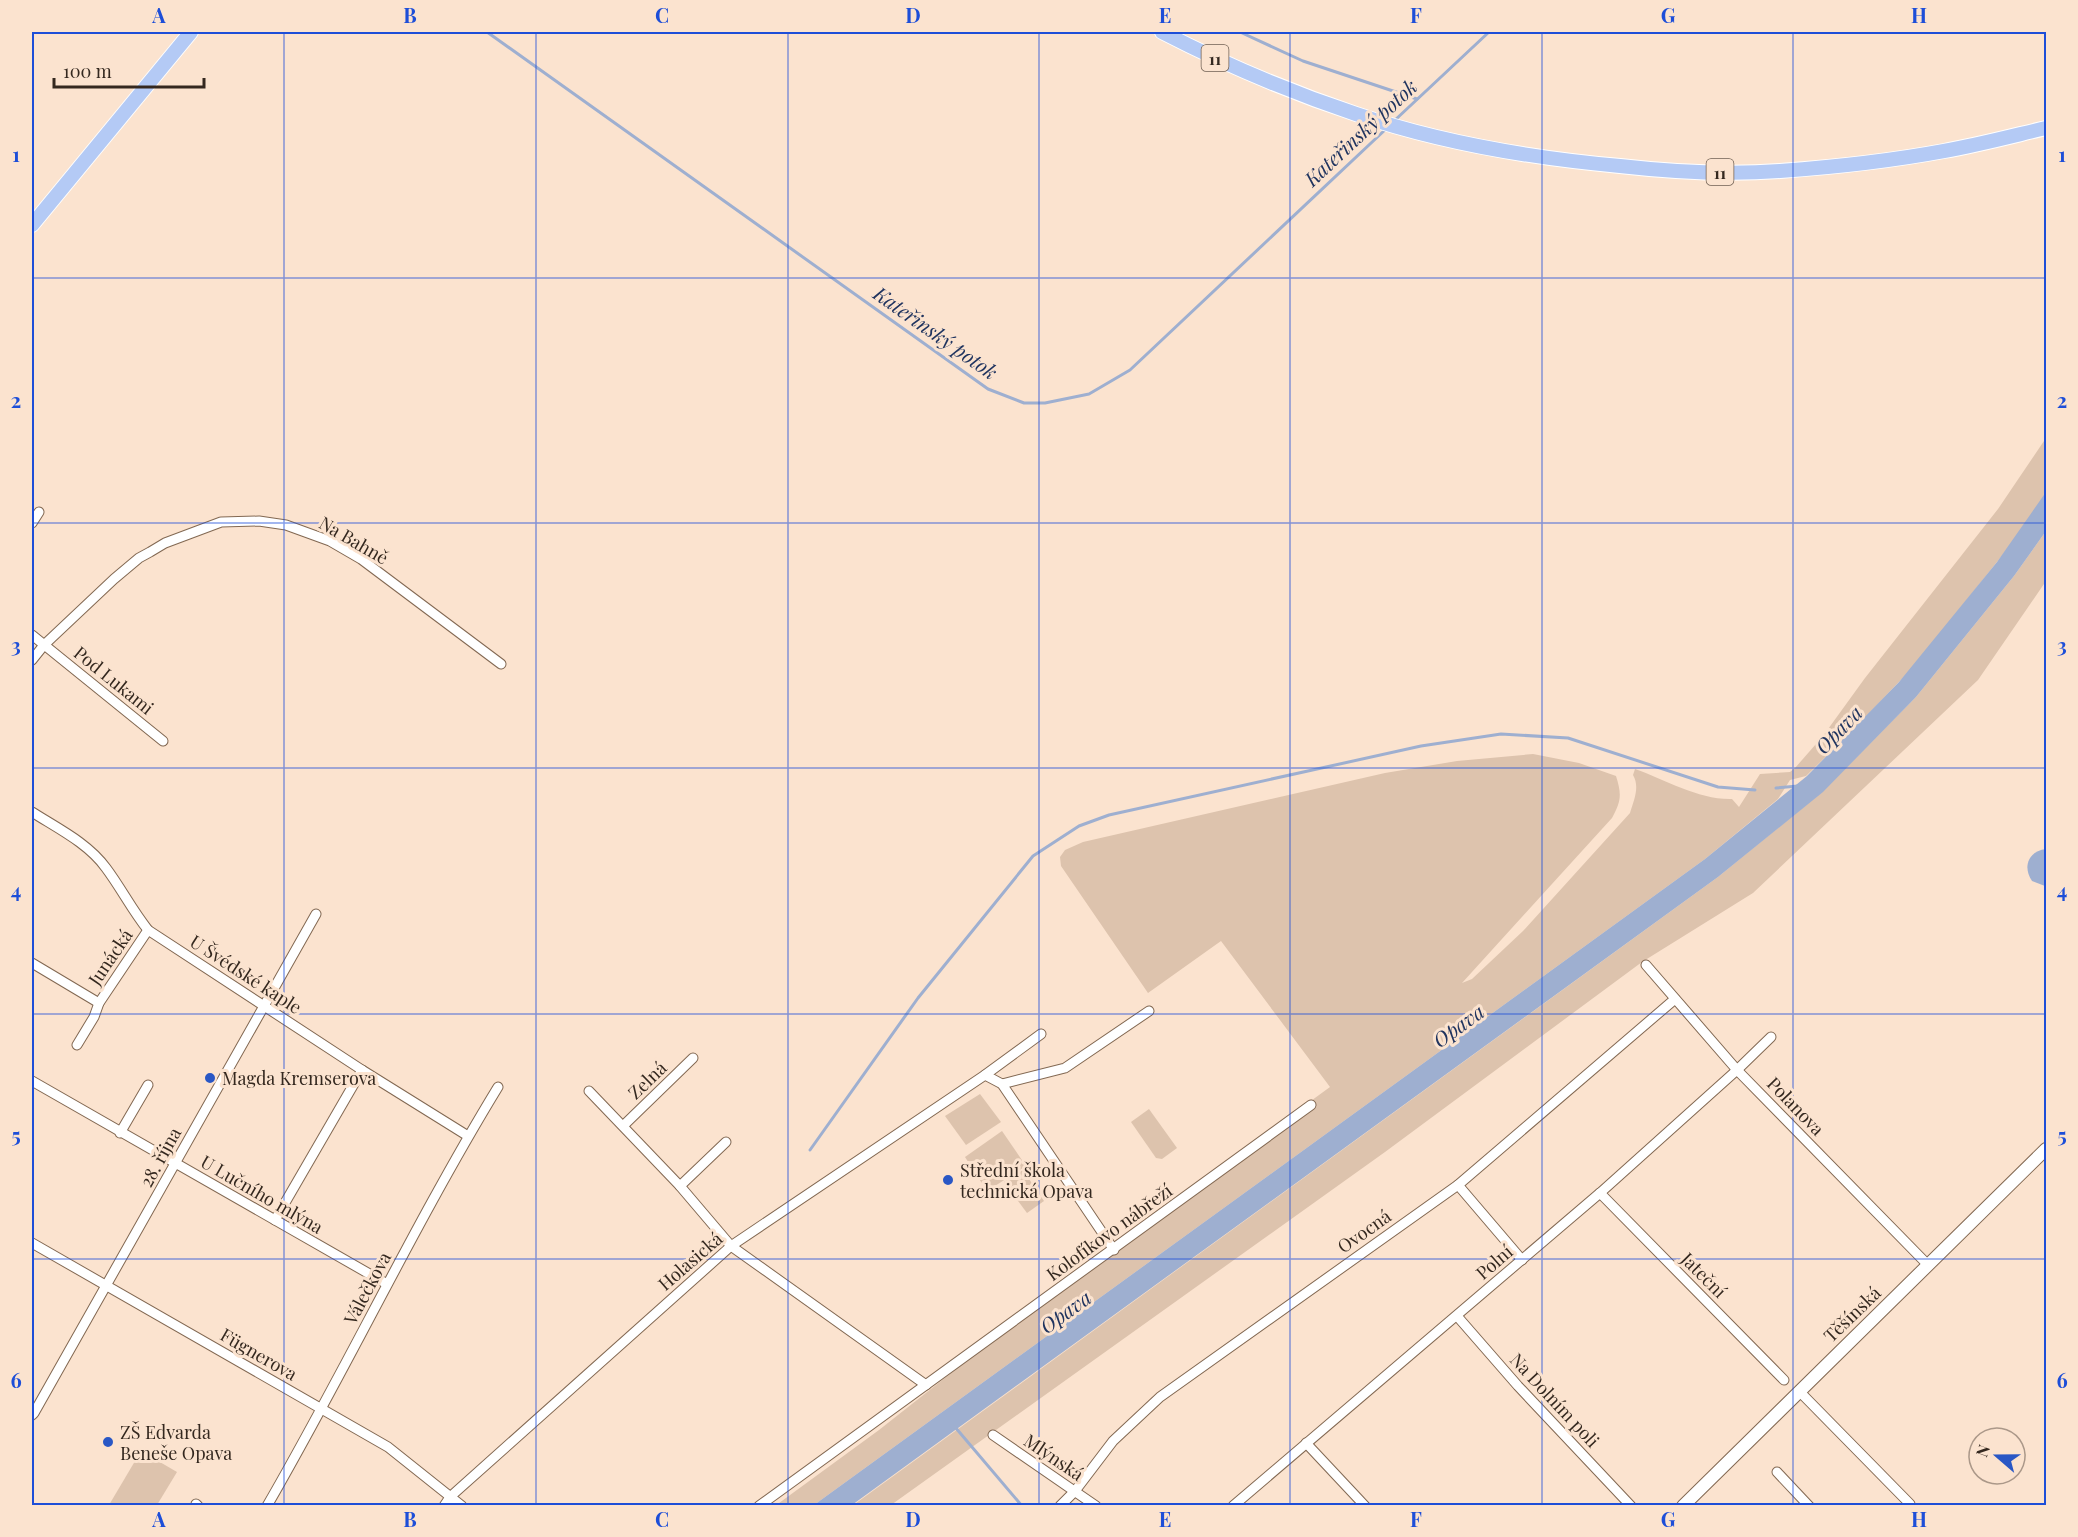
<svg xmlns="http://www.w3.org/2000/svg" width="2078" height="1537" font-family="'Playfair Display',serif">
<rect width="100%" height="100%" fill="#fbe3cf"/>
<g fill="#ddc3ad">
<path d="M2046,438V494L2008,548L1916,664L1852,731L1806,776L1790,780L1778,799L1705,859L814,1505L775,1506L879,1430L1108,1249L1330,1087L1221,941L1148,993L1061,866L1060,857L1065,850L1083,842L1385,773L1457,761L1533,754L1579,763L1616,776C1622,795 1621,801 1612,818L1462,983L1472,979L1523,931L1630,813C1634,800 1640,787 1633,775L1635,769C1666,780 1699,800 1732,799L1739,807L1760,774L1790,772L1795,768L1823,736L1865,678L1998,509Z"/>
<path d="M2046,531V581L1978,680L1753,893L1642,962L1385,1152L891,1505L852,1506L1718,877L1822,792L1916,697L2014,576Z"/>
<path d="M980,1094L1001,1122L966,1145L945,1116Z"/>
<path d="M1149,1109L1177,1148L1162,1159L1156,1158L1131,1122Z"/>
<path d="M1002,1131L1026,1166L987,1191L965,1157Z"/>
<path d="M1023,1170L1044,1201L1027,1213L1004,1182Z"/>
<path d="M141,1451L177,1472L157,1505H109Z"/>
</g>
<g fill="#9eafd0">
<path d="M2046,492V531L2014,576L1916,697L1823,792L1718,877L852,1505H814L1705,859L1807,776L1899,682L1997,562Z"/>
<path d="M2046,849V886H2045L2032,881C2022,866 2029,851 2046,849Z"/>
</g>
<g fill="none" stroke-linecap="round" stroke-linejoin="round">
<g stroke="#9eafd0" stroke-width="3">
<path d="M487,32L988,389L1024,403H1045L1089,394L1130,370L1387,128"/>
<path d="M1240,32L1303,61L1417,99"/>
<path d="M1394,121L1489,32"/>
<path d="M1776,788L1798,786"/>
<path d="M810,1150L918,998L1033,856L1079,826L1109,815L1421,746L1501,734L1568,738L1718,787L1755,790"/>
<path d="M955,1427L1022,1506"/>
</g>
<defs>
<g id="street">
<path d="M32,523L39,512"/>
<path d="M32,635L163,741"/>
<path d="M32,660L44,645L114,579L139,558L150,552L165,543L221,522L259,521L286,525L330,541L361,559L501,664"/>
<path d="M32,812C57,828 88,843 106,868C121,888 132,910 148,930L362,1070L468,1136"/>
<path d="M32,963L99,1003"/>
<path d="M1646,965L1737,1070L1928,1265"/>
<path d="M77,1045L94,1017L99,1003L148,930"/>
<path d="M985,1075L1002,1084L1114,1250"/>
<path d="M32,1081L387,1284"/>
<path d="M1002,1084L1065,1068L1149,1011"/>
<path d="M589,1091L680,1186L731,1246L926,1385"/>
<path d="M624,1125L693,1058"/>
<path d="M120,1133L148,1085"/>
<path d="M1458,1185L1522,1260"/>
<path d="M680,1186L726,1142"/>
<path d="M1600,1193L1784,1380"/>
<path d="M275,1220L362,1070"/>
<path d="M32,1243L388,1447L462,1506"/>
<path d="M1457,1316L1518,1386L1631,1506"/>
<path d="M1799,1391L1910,1504"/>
<path d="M32,1415L34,1413L316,914"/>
<path d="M993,1435L1096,1506"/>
<path d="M1306,1443L1365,1506"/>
<path d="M1777,1472L1809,1506"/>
<path d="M196,1504L198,1506"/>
<path d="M267,1506C347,1368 415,1223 498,1087"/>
<path d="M444,1506L450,1497L731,1246L985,1075L1041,1034"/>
<path d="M759,1506L1311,1105"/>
<path d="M1060,1506L1075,1491L1113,1441L1160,1397L1458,1185L1675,999"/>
<path d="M1233,1506L1600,1193L1737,1070L1771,1037"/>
</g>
<path id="secondary" d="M1683,1506L2046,1149"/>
<g id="primary">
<path d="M1162,32C1224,64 1290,92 1356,114C1441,143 1531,158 1620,166C1673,172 1727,175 1780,171C1835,167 1890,161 1944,151C1978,145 2012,136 2046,128"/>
<path d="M32,225L191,32"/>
</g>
</defs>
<use href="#street" stroke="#826852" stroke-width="11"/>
<use href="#secondary" stroke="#826852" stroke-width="14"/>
<use href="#primary" stroke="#fff" stroke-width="16"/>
<use href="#street" stroke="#fff" stroke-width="9"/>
<use href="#secondary" stroke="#fff" stroke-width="12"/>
<use href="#primary" stroke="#b4caf5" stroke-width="14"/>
</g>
<path fill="none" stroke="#1d4ed8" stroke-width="1.5" stroke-opacity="0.55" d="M284,32V1506M536,32V1506M788,32V1506M1039,32V1506M1290,32V1506M1542,32V1506M1793,32V1506M32,278H2046M32,523H2046M32,768H2046M32,1014H2046M32,1259H2046"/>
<g fill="#2957c5" stroke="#fbe3cf" stroke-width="2">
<circle cx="210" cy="1078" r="6"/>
<circle cx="948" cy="1180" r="6"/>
<circle cx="108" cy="1442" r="6"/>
</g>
<g text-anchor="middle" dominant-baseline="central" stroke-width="6" stroke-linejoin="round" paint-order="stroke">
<g fill="#fbe3cf" stroke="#706054" stroke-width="1.5">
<rect x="1201.5" y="45" width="27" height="26" rx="4.5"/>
<rect x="1706.5" y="159" width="27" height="26" rx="4.5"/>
</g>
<g font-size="16" font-weight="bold" fill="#34281f">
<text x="1215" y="58">11</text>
<text x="1720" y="172">11</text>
</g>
<g font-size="18" fill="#34281f" stroke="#fbe3cf">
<text transform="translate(354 540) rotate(30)">Na Bahně</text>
<text transform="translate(114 680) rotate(39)">Pod Lukami</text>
<text transform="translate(110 957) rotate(-56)">Junácká</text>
<text transform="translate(246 974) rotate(33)">U Švédské kaple</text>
<text transform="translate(647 1080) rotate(-44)">Zelná</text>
<text transform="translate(1796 1106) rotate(46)">Polanova</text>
<text transform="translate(160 1157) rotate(-61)">28. října</text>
<text transform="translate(262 1194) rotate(30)">U Lučního mlýna</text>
<text transform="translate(1364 1231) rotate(-35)">Ovocná</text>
<text transform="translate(1109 1232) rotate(-36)">Kolofíkovo nábřeží</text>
<text transform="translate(690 1261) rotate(-41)">Holasická</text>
<text transform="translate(1494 1262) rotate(-41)">Polní</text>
<text transform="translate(1704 1275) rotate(45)">Jateční</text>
<text transform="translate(367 1288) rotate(-62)">Válečkova</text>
<text transform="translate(1852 1314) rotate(-44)">Těšínská</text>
<text transform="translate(259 1354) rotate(30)">Fügnerova</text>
<text transform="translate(1555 1400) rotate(47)">Na Dolním poli</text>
<text transform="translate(1054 1457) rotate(34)">Mlýnská</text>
</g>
<g font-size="18" fill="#34281f" stroke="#fbe3cf" text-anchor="start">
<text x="222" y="1078">Magda Kremserova</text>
<text x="960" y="1170">Střední škola<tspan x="960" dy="21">technická Opava</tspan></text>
<text x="120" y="1432">ZŠ Edvarda<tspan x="120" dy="21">Beneše Opava</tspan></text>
</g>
<g font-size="20" font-style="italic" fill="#20345f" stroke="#fbe3cf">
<text transform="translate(1360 132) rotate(-43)">Kateřinský potok</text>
<text transform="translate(936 332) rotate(35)">Kateřinský potok</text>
<text transform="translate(1838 729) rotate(-46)">Opava</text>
<text transform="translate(1458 1025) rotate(-36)">Opava</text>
<text transform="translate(1065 1311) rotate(-36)">Opava</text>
</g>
</g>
<rect width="2078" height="1537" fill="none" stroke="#fbe3cf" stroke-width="66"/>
<g transform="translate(1997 1456) rotate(290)"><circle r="28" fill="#fbe3cf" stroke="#ab9889" stroke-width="1.5"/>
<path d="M0-4.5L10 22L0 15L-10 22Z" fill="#2957c5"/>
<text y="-9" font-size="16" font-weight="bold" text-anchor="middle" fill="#34281f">N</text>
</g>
<path d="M54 78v9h150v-9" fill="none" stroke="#34281f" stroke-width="3"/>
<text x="63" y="78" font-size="18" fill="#34281f" stroke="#fbe3cf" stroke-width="4.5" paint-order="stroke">100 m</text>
<rect x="33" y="33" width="2012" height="1471" fill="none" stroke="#1d4ed8" stroke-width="2"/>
<g font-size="20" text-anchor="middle" font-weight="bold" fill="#1d4ed8">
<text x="159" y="23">A</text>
<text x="410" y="23">B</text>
<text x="662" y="23">C</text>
<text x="913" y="23">D</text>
<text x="1165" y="23">E</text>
<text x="1416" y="23">F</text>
<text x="1668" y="23">G</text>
<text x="1919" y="23">H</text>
<text x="16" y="162">1</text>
<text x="2062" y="162">1</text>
<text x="16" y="408">2</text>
<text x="2062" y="408">2</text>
<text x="16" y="653">3</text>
<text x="2062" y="653">3</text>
<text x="16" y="898">4</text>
<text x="2062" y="898">4</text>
<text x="16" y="1143">5</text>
<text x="2062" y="1143">5</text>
<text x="16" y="1388">6</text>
<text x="2062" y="1388">6</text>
<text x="159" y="1527">A</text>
<text x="410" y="1527">B</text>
<text x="662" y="1527">C</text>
<text x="913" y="1527">D</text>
<text x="1165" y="1527">E</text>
<text x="1416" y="1527">F</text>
<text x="1668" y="1527">G</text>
<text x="1919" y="1527">H</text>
</g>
</svg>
